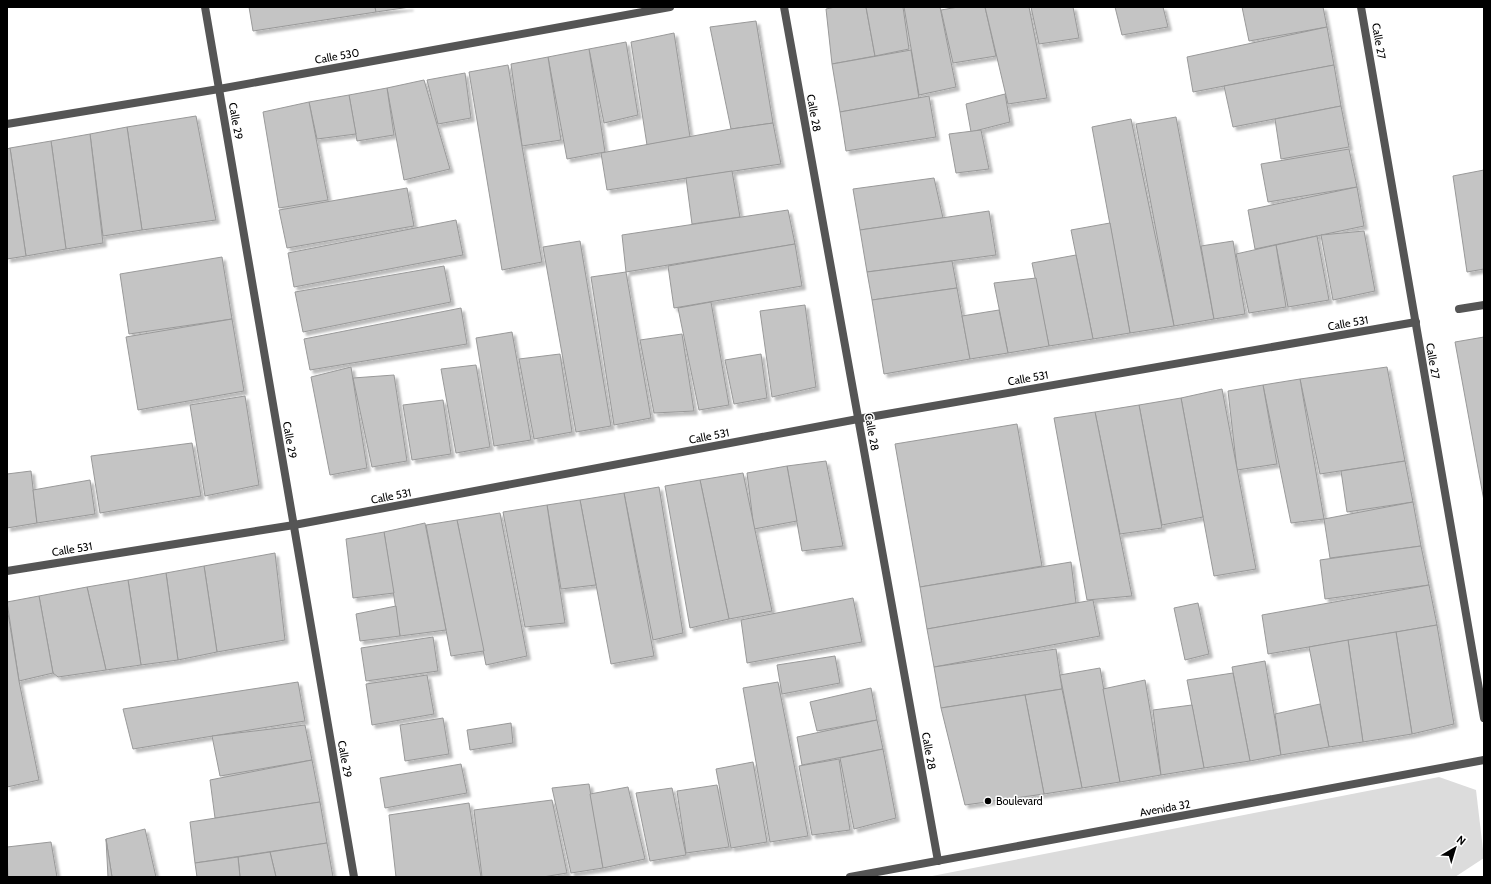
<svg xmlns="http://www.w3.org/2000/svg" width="1491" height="884" font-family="Cabin,sans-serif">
<defs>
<filter id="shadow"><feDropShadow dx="3.5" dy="3.5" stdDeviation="1" flood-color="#0004"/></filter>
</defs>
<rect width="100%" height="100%" fill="#fff"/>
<path fill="#dcdcdc" d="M1439,777L1476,790L1484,858L1455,877H927Z"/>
<g fill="#c4c4c4" stroke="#999" filter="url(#shadow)">
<path d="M249,7H375L376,12L253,31Z"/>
<path d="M375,7H410L376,12Z"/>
<path d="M835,7H866L875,56L832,64L826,9Z"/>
<path d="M866,7H903L909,49L875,56Z"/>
<path d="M904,7H940L956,87L919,95Z"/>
<path d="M958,7H985L996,56L953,63L941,10Z"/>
<path d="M985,7H1029L1047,98L1008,104Z"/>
<path d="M1031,7H1073L1079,38L1039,44Z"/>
<path d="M1115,7H1163L1168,27L1122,35Z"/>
<path d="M1242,7H1323L1327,27L1249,41Z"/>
<path d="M756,21L773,123L731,129L710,27Z"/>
<path d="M1327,27L1334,65L1193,92L1187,57Z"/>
<path d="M674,33L690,137L647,145L631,42Z"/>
<path d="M626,42L638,115L604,123L589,49Z"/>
<path d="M589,49L605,152L567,159L548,57Z"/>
<path d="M911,50L919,98L840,112L832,64Z"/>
<path d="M548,57L561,140L522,146L511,64Z"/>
<path d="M508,65L542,262L502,270L469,72Z"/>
<path d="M1334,65L1341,106L1233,127L1224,86Z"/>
<path d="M465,73L471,118L438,124L427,80Z"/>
<path d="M424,80L450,169L404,180L387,88Z"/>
<path d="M387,88L394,135L357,141L349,95Z"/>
<path d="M1005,94L1010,122L971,132L966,104Z"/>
<path d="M349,95L356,134L317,139L309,102Z"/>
<path d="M929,96L936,137L846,151L840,112Z"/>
<path d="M309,102L328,200L279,208L263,112Z"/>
<path d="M1341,106L1349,147L1281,159L1275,119Z"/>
<path d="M196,116L216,220L142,230L127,127Z"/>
<path d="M1176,117L1214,319L1174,326L1136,124Z"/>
<path d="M1131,119L1174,326L1130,333L1092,127Z"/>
<path d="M773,123L781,164L607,190L601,153L731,129Z"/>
<path d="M127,127L142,230L103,236L90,134Z"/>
<path d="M981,130L989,169L956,173L949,134Z"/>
<path d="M90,134L103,243L66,249L51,141Z"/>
<path d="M51,141L66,249L26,256L10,148Z"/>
<path d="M10,148L26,256L7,259V149Z"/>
<path d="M1349,149L1357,187L1268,202L1261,164Z"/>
<path d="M1484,170V269L1467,272L1453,176Z"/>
<path d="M732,171L740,217L692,224L686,178Z"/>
<path d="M934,178L943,218L860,230L853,189Z"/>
<path d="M1357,187L1364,226L1255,249L1248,210Z"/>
<path d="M407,188L414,226L287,248L279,210Z"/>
<path d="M788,210L795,244L626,272L622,235Z"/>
<path d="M989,211L996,255L867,272L860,230Z"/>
<path d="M456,220L463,255L294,287L288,253Z"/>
<path d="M1110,223L1130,333L1093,339L1071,230Z"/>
<path d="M1364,231L1375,291L1333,300L1321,235Z"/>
<path d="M1317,236L1329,300L1288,307L1276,245Z"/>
<path d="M580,241L611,426L576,432L543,247Z"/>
<path d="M1233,241L1245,314L1214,319L1201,246Z"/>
<path d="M795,244L802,286L674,308L668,266Z"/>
<path d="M1276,245L1286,307L1249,313L1236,254Z"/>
<path d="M1076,255L1093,339L1049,346L1032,263Z"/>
<path d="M222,257L232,319L129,334L120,274Z"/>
<path d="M952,261L957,288L872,300L867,272Z"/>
<path d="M444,266L451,302L303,332L295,292Z"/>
<path d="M626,272L651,418L614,425L591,277Z"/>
<path d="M1036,278L1049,346L1008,353L994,283Z"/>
<path d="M957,288L970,359L884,374L872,300Z"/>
<path d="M711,302L729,405L699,410L678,308Z"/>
<path d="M805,305L816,387L772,397L760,311Z"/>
<path d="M461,308L467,344L310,370L304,339Z"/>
<path d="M999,310L1008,353L970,359L962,316Z"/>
<path d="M232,319L244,391L138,410L126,337Z"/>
<path d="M512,332L531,440L494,446L476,338Z"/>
<path d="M682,334L694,411L654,413L640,340Z"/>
<path d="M1484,337V501L1455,342Z"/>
<path d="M560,354L572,432L534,439L519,359Z"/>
<path d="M761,354L767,398L734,404L725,360Z"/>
<path d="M476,365L490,447L456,453L441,369Z"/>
<path d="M351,367L367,468L330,475L311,377Z"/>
<path d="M1387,367L1405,461L1320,474L1300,379Z"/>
<path d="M394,375L407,461L372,467L353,378Z"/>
<path d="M1300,379L1324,519L1291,523L1263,385Z"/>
<path d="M1263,385L1277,464L1237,470L1228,391Z"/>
<path d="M1222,389L1256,569L1214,576L1181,398Z"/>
<path d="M245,396L259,485L205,496L190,405Z"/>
<path d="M1181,398L1203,517L1162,525L1139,405Z"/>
<path d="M443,400L451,454L412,460L403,405Z"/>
<path d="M1139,405L1162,528L1120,534L1095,412Z"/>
<path d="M1095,412L1132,596L1087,600L1054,418Z"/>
<path d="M1017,424L1042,566L920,587L895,444Z"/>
<path d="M192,443L201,496L100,513L91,456Z"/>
<path d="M826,461L843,546L802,551L787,466Z"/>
<path d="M1405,461L1413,502L1347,512L1341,471Z"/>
<path d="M787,466L797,521L754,529L747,473Z"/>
<path d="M31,471L37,523L7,528V474Z"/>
<path d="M743,473L772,611L729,619L700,480Z"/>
<path d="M90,480L95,514L37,523L33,490Z"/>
<path d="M700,480L729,619L690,628L665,486Z"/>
<path d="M659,487L683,633L653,640L624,493Z"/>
<path d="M624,493L654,656L611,664L580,500Z"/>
<path d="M580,500L596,585L561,589L547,505Z"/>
<path d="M1413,502L1421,546L1330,558L1324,519Z"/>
<path d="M547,505L565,623L525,627L503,512Z"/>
<path d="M500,513L527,656L486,665L457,520Z"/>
<path d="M457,520L484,651L451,656L426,525Z"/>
<path d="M425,523L446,630L400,636L384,532Z"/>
<path d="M384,532L394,593L353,598L346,539Z"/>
<path d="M1421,546L1429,585L1325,599L1320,560Z"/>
<path d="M275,553L285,640L217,652L204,566Z"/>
<path d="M1071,562L1076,603L927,629L920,587Z"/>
<path d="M204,566L217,652L178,660L166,573Z"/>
<path d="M166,573L178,660L141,665L128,580Z"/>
<path d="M128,580L141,665L106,670L87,587Z"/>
<path d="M1429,585L1437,625L1268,654L1262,615Z"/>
<path d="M87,587L106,670L58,677L53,673L39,596Z"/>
<path d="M39,596L53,673L19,681L7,602Z"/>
<path d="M853,598L862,642L747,663L741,620Z"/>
<path d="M1093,600L1100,636L934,667L927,629Z"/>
<path d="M1198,603L1209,654L1185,660L1174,608Z"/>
<path d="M396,606L400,636L360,641L356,614Z"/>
<path d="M7,607L19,681L39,780L7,787Z"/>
<path d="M1437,625L1454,724L1412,734L1396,632Z"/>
<path d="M1396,632L1412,734L1363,742L1348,640Z"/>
<path d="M433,637L438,671L366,681L361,648Z"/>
<path d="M1348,640L1363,742L1329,747L1309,647Z"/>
<path d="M1056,649L1062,689L941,708L934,667Z"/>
<path d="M835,656L840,683L782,694L777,665Z"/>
<path d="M1265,661L1281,755L1250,761L1232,667Z"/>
<path d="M1100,668L1120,782L1082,788L1060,675Z"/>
<path d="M1233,673L1250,761L1204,768L1187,680Z"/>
<path d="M427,675L434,714L372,725L366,684Z"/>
<path d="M1145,680L1161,775L1120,782L1103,689Z"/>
<path d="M298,682L305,721L133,749L123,709Z"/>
<path d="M778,682L808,836L770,842L743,688Z"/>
<path d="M871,688L877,720L817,731L810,702Z"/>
<path d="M1062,689L1082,788L1044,794L1025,695Z"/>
<path d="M1025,695L1044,794L965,805L941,708Z"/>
<path d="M1320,704L1329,747L1281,755L1275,714Z"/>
<path d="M1192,705L1204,768L1161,775L1153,710Z"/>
<path d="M443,718L449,754L405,761L400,725Z"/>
<path d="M877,720L883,749L802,765L797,737Z"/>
<path d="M511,723L513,743L470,750L467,730Z"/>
<path d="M305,725L312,760L220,776L212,736Z"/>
<path d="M883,749L896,818L854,829L840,758Z"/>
<path d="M839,759L850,830L812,835L799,766Z"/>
<path d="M312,760L320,802L215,818L210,780Z"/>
<path d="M753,762L767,842L731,848L716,769Z"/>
<path d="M461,764L467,793L385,808L380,778Z"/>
<path d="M589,784L603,868L571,873L552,788Z"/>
<path d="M717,785L729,847L686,853L677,791Z"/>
<path d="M628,787L645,859L603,868L590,794Z"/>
<path d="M672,788L686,855L650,861L636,793Z"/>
<path d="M552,800L567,873L543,877H482L474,810Z"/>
<path d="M320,802L327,843L195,863L190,822Z"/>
<path d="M469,803L481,877H396L389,815Z"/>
<path d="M145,829L156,877H112L106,839Z"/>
<path d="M106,839L112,877H108Z"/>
<path d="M51,842L57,877H8L7,847Z"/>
<path d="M327,843L333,877H276L270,852Z"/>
<path d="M270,852L276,877H240L238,857Z"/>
<path d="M238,857L240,877H197L195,863Z"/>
</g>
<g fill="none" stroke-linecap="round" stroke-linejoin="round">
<path stroke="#555" stroke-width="8" d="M1459,309L1484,305"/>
<g stroke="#555" stroke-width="8">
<path d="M205,7L354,877"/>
<path d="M784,7L938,861"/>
<path d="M1361,7L1484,718"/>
<path d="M7,124L219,89L670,7"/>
<path d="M7,571L294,525L858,419L1416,322"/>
<path d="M850,877L1484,760"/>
</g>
</g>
<circle fill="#000" stroke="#fff" stroke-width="1.5" cx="988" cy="801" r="4"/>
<g text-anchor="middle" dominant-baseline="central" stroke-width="3" stroke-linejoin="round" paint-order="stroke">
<g font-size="11" fill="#000" stroke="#fff">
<text transform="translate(1379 41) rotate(80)">Calle 27</text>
<text transform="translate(337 56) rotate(-10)">Calle 530</text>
<text transform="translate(814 113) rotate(80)">Calle 28</text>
<text transform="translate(236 121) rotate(80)">Calle 29</text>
<text transform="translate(1348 323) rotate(-10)">Calle 531</text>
<text transform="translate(1433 361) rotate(80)">Calle 27</text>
<text transform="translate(1028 378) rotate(-10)">Calle 531</text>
<text transform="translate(872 432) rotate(80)">Calle 28</text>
<text transform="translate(709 436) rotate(-11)">Calle 531</text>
<text transform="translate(290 440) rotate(80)">Calle 29</text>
<text transform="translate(391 496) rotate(-11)">Calle 531</text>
<text transform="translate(72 549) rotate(-9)">Calle 531</text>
<text transform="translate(929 751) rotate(80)">Calle 28</text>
<text transform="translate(345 759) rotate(80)">Calle 29</text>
<text transform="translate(1165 808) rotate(-10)">Avenida 32</text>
</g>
<g font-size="11" fill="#000" stroke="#fff" text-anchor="start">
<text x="996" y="801">Boulevard</text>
</g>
</g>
<rect width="1491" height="884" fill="none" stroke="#000000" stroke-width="16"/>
<g transform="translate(1455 848) rotate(38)" stroke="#ffffff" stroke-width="3" paint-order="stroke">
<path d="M0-3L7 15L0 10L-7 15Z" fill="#000000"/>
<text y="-6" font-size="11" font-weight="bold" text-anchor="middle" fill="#000000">N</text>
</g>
</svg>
